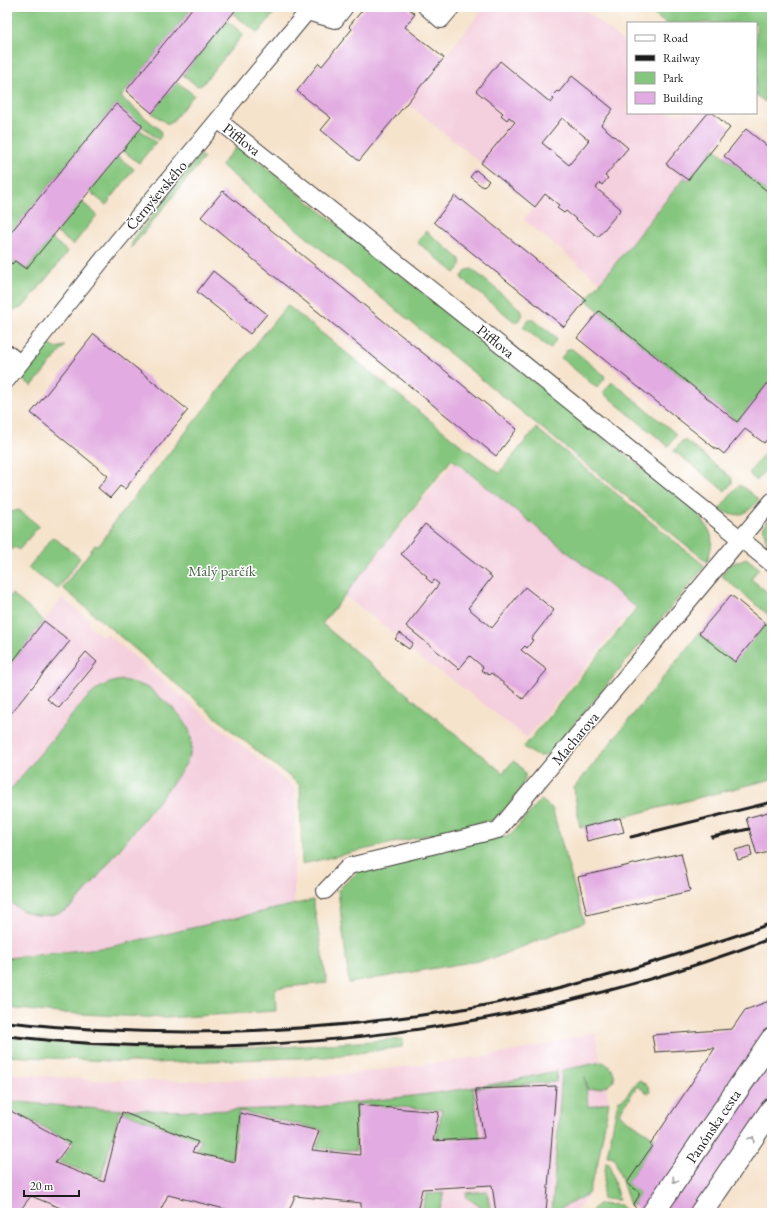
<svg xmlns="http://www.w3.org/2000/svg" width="779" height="1220" font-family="'EB Garamond',serif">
<rect width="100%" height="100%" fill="#fff"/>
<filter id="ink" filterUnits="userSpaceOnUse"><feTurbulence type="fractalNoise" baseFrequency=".025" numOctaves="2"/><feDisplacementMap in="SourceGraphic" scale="8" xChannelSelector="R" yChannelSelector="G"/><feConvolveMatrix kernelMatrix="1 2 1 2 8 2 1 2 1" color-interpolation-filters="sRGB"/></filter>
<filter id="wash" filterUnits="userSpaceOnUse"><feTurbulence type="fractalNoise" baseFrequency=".012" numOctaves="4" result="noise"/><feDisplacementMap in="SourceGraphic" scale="16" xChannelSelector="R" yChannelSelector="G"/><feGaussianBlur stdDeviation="0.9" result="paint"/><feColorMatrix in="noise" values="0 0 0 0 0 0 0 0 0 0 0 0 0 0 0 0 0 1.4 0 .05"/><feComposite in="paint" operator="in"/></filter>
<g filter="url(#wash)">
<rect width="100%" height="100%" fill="#f6e3cc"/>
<g fill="#f4cfdd">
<path d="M485,7H581L628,45V113H708L667,164L684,178L600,282L524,220L534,206L407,103Z"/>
<path d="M455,461L635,606L527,738L450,678L422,660L395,639L397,636L344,595Z"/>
<path d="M7,590L44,621L62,598L90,620L89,626L102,636L108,635L229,735L295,788L294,904L110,947L7,958Z"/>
<path d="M595,1032L609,1102L597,1166L587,1197L575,1213H7V1073L92,1080L182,1081L272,1079L349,1074L494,1055L541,1046Z"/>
</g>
<g fill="#85c67e" stroke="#50714d">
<path d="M7,7H193L121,97L160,130L161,136L158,140L116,104L7,237Z"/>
<path d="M238,7H279L258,33L232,13Z"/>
<path d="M644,7H772V92L765,102L756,95V23H665Z"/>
<path d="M227,21L242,33V36L202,85L197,86L183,75Z"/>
<path d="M177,82L194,95L170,124L166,123L152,113Z"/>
<path d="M139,129L156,142L139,163L122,150Z"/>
<path d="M238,145L696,511C712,534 716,534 707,562L300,232L221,165Z"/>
<path d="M714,148L772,195V378L737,422L586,300L684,178L688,180Z"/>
<path d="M200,155L204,158L131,248L133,240Z"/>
<path d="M117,156L134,169L106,205L89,191Z"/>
<path d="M81,201L97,215L73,245L56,232Z"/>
<path d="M426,231L460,259L461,266L455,273L417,242Z"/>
<path d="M51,238L68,252L23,307L12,311L7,307V261L12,264L15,261L26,269Z"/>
<path d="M472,269L521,310L523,315L516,323L461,278L467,270Z"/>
<path d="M287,305L462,446L499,473L536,428L705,566L551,752C540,760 533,755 524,747L637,608L452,459L322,624L503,773L513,761C518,764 524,769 525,775C527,785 501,815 493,820L302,864L300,785L232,731L64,589L63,587L95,545L98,546L112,528L111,526Z"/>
<path d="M528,320H534L556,337V340L550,349L523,327Z"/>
<path d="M49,344L55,348L65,346L32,386L21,378Z"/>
<path d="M568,349H572L604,375L605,378L597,388L561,358Z"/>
<path d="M611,383H614L675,433L676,436L668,446L603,393Z"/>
<path d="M682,441H686L732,478V483L725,491L674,451Z"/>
<path d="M772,444V469L768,466L757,481L750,475V472Z"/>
<path d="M738,486H742L759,500C744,516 741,518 719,510Z"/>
<path d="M19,510L39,526L19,550L15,547L12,550L8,547L7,548V513Z"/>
<path d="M772,514V550L768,547L763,528Z"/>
<path d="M53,537L80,558L58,589L28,568Z"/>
<path d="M746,558L759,568L751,579L772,596V618L722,576L729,565Z"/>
<path d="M12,594L44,621L10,665L7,663V600Z"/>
<path d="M766,624L772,629V779L580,828L574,788L699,633L735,662Z"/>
<path d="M122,680C131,682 140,684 148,688C153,691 158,696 162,699C178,712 195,727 191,750C189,761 181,771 175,780L83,895C77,900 71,908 64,911C51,917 35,917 23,911C17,908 12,903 7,900V794L82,703C96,690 102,683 122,680Z"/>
<path d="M541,800L552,808L584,922L494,958L349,983L338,890L364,866L509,836Z"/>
<path d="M313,900L327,983L275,988L276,1011L166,1018L59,1013L7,1008V958L110,947Z"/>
<path d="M7,1037L32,1040L132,1048L282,1047L403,1039L402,1047L326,1057L152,1063L7,1056Z"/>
<path d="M602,1062C611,1065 620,1077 610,1084C605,1088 594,1089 588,1090L585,1076L588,1107L609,1102L597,1166L588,1194L552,1213L562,1070Z"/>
<path d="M557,1071L556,1082L473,1088L480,1137L436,1138L442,1110L357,1104L356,1151L316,1148L323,1130L239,1111L232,1159L196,1150L201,1141L120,1111L101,1178L59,1162L74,1143L7,1108V1101L99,1109L138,1110L205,1111L317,1107L429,1094L495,1084Z"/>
<path d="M640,1080L648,1086L650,1091L648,1093L637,1086L619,1114L654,1138L650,1145L652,1146L627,1183L639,1192V1196L633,1205H630L614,1157L607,1156L618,1101C631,1096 629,1086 640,1080Z"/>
<path d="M606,1162L609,1163L619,1200L602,1199Z"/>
<path d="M487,1191L491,1213L467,1198L466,1193Z"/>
<path d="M444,1193L439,1213H422L426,1194Z"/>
<path d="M598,1204L620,1205L628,1213H590Z"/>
</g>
<g id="blocks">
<g fill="#e2abe1" fill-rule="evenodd">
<path d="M193,7H238L152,113L126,91Z"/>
<path d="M365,7H407L415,14L405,27L444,58L359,161L321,130L331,118L297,91L319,63L322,66L352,29L349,26Z"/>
<path d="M500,61L551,103L554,99L551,97L557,91L559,92L572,76L613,109L601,125L628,148L605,176L608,178L602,185L600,183L596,188L621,209L598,237L566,211L564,213L557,208L559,205L545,194L535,207L481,163L515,122L509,117L507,120L501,115L503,113L476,91ZM562,118L589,140L569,165L542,143Z"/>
<path d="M116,104L142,125V127L26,269L15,261L12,264L7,260V237Z"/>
<path d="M708,113H713L730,128L688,180L666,164Z"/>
<path d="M746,129L772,150V195L724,156Z"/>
<path d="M476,170L489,181L483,187L470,177Z"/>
<path d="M223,191L517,429L496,456L201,217Z"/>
<path d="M455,196L461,201L462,200L586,300L564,327L434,222Z"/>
<path d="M213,271L267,314L250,334L197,292Z"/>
<path d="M599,311L737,422L772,378V433L764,443L745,429L724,454L718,449L717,450L577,338Z"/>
<path d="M94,334L188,410L125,489L120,486L110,498L98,488L108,476L31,413Z"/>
<path d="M425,524L492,577L468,608L492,628L525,587L554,610L531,639L533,640L527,648L525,646L521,650L547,670L523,699L491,673L489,675L481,670L483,667L470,656L459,669L406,626L439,584L434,580L432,583L426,578L427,576L401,554Z"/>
<path d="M731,595L766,624L735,662L699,633Z"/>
<path d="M44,621L70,641L7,718V663L10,665Z"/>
<path d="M400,633L413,643L409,649L395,639Z"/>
<path d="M86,652L97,662L59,708L47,699Z"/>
<path d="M772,811V851L757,855L746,818Z"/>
<path d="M620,818L624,832L587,841L584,827Z"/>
<path d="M750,846L752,856L738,860L735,850Z"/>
<path d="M681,853L690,891L587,915L578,877Z"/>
<path d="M772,1000V1128L714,1213H641L633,1205L639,1196V1192L627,1183L652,1146L650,1145L715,1048L655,1052L652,1035L732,1029L745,1010Z"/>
<path d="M556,1086L546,1213H496L492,1185L422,1189L417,1213H361V1203L295,1196L288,1213H229V1210L168,1195L159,1213H73L31,1196L18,1213H7V1109L70,1143L55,1163L104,1182L122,1112L198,1142L192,1152L235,1162L240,1113L319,1131L312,1150L360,1155L358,1105L439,1112L433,1141L484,1138L475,1089Z"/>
</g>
</g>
</g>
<g filter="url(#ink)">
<use href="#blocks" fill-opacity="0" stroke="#3d3a36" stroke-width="1"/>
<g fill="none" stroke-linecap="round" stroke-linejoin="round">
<defs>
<g id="minor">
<path d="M426,7L441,20L452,7"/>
<path d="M218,120L473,323L772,564"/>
<path d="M7,353L20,363"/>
<path d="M7,380L111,249L307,12L335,20L345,7"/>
<path d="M325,891L349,866L498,830L772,501"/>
</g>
<g id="secondary">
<path d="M653,1213L772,1039"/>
<path d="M701,1213L772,1109"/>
</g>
</defs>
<use href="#minor" stroke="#3d3a36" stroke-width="18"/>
<use href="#secondary" stroke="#3d3a36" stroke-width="24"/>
<use href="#minor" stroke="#fff" stroke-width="16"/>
<use href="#secondary" stroke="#fff" stroke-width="22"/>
<g stroke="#1c1c1c" stroke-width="3">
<path d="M631,837L772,802"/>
<path d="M712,837L749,829"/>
<path d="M7,1022C124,1035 242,1035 358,1023C397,1018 436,1014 475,1007C551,993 625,972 698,948C723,940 748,932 772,923"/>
<path d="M7,1036C262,1066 533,1029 772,938"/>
</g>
</g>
<defs><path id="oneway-chevron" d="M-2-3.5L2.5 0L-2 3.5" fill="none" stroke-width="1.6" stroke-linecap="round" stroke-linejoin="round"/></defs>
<g stroke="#999">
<use href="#oneway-chevron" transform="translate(752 1139) rotate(-56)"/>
<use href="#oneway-chevron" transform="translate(675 1180) rotate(124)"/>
</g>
</g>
<g text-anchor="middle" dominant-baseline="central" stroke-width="3" stroke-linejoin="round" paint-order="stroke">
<g font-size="15" fill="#1c1c1c" stroke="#fff">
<text transform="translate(242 139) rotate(38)">Pifflova</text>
<text transform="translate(156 195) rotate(-50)">Černyševského</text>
<text transform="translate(496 341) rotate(39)">Pifflova</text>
<text transform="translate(575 738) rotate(-50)">Macharova</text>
<text transform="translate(713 1126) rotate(-56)">Panónska cesta</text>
</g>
<g font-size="15" fill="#466043" stroke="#fff">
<text x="222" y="570">Malý parčík</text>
</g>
</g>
<rect width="779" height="1220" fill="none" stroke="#fff" stroke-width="24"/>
<rect x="627" y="22" width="130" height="92" fill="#ffffff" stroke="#a4a4a4"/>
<rect x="635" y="35" width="20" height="6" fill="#ffffff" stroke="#a4a4a4"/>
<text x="663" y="42" font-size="12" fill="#1c1c1c">Road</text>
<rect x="635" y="55" width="20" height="6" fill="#1c1c1c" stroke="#a4a4a4"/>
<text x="663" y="62" font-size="12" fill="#1c1c1c">Railway</text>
<rect x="635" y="72" width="20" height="12" fill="#85c67e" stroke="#a4a4a4"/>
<text x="663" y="82" font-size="12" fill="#1c1c1c">Park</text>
<rect x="635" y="92" width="20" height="12" fill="#e2abe1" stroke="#a4a4a4"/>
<text x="663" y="102" font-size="12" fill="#1c1c1c">Building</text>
<path d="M24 1190v6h55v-6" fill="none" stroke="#1c1c1c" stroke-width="2"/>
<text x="30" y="1190" font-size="12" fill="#1c1c1c" stroke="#ffffff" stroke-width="3" paint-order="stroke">20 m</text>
</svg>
